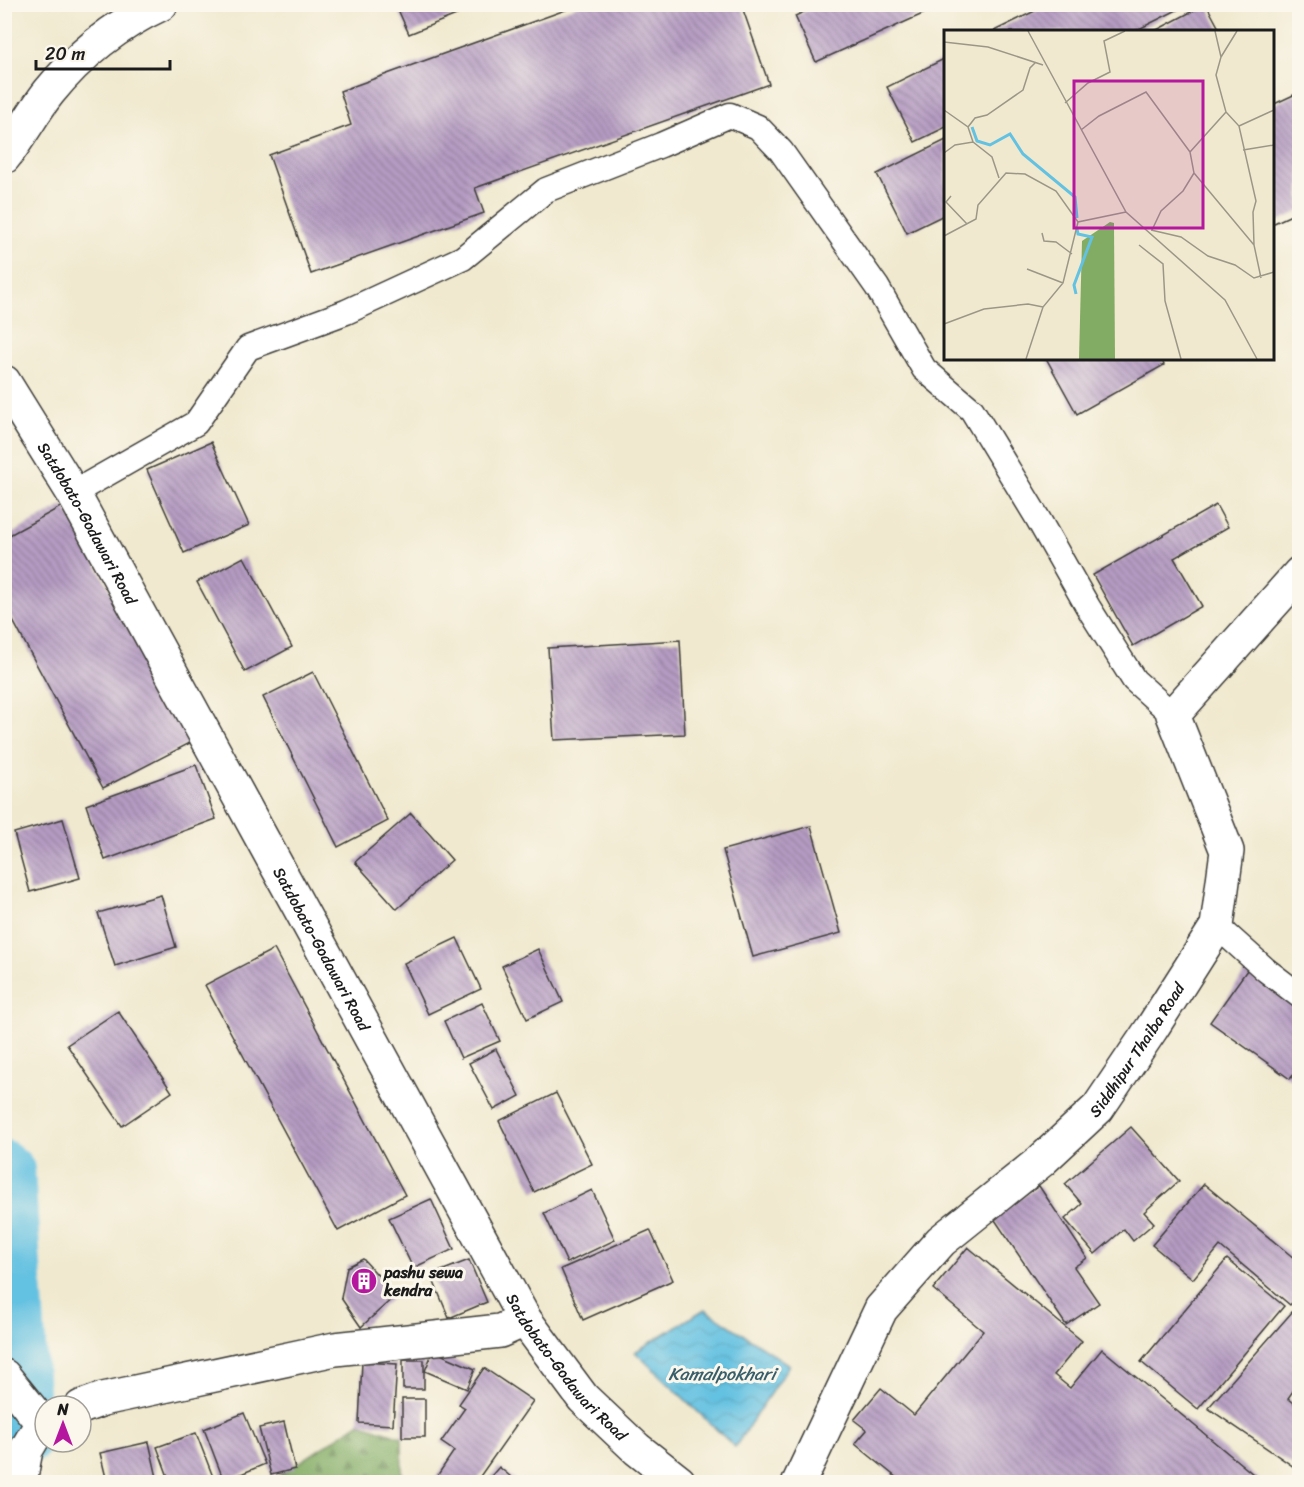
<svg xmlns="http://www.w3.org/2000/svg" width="1304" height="1487" font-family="Sriracha,sans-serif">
<defs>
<pattern id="forest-firs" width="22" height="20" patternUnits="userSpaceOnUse" patternTransform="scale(1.5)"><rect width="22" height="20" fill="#82ac64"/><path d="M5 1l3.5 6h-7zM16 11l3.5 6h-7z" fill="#6a8b52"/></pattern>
<pattern id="water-waves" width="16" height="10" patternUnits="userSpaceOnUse" patternTransform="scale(1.5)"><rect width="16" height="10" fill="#63c1e1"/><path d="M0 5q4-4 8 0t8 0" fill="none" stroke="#55a5c0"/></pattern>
<pattern id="building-back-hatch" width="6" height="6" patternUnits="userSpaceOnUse" patternTransform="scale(1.5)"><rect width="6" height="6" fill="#b59bc2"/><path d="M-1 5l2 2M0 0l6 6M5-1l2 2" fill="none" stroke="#927e9d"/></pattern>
</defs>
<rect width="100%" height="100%" fill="#fbf7ec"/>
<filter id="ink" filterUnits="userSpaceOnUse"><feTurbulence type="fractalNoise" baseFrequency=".0167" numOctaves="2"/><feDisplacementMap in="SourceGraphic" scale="12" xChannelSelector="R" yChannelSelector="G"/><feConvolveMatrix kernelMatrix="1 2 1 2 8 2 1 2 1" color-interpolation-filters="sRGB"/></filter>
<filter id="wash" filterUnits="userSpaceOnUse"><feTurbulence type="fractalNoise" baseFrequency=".008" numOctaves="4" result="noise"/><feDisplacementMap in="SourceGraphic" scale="24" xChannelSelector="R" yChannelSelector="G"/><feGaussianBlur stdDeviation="1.35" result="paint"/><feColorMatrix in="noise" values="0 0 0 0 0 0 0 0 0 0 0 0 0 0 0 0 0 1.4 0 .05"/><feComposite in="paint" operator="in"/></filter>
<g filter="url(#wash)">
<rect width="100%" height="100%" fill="#f0e9cf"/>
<path fill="url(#forest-firs)" stroke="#4f6440" stroke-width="1.5" d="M359,1423L402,1437V1482H270Z"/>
<path fill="url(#water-waves)" stroke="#406e7e" stroke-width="1.5" d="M705,1309L789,1365L735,1447L635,1352Z"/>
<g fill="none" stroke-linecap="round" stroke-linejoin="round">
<path stroke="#63c1e1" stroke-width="46" d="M4,1163L12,1170L29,1440"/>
</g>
<g id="blocks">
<g fill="url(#building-back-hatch)">
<path d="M582,4H741L769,84L475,188L484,213L311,274L269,155L351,125L340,91Z"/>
<path d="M821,4H945L816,62L795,16Z"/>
<path d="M1049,4H1189L1133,32H992Z"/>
<path d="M1206,4L1221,32H1153Z"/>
<path d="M396,5H481L409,34Z"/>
<path d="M946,58V127L915,142L887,87Z"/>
<path d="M1300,92V211L1272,224V105Z"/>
<path d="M946,140V214L907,233L877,174Z"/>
<path d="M1046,358H1161L1164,365L1077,414Z"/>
<path d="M211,442L249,525L184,553L147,470Z"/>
<path d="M64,505L192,742L103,788L4,604V538Z"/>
<path d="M1216,505L1228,527L1174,558L1202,606L1133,646L1093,575Z"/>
<path d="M244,557L292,647L245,672L197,582Z"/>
<path d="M680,640L685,734L554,740L548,648Z"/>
<path d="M313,672L388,821L338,847L263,697Z"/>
<path d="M196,765L216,819L105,860L86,805Z"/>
<path d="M411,813L452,860L397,909L355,862Z"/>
<path d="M63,819L80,878L30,892L14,833Z"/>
<path d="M811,826L841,933L753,957L723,850Z"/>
<path d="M161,895L176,947L115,966L98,913Z"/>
<path d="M457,938L481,989L428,1014L404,963Z"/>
<path d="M274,949L405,1195L338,1231L205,985Z"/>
<path d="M538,949L563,1002L527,1019L502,966Z"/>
<path d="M1247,970L1300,1008V1067L1290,1079L1210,1022Z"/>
<path d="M482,1003L500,1041L461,1058L444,1021Z"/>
<path d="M118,1011L172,1092L122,1126L67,1045Z"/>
<path d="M496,1049L520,1096L494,1110L469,1063Z"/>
<path d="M556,1093L592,1164L534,1192L499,1121Z"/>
<path d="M1131,1127L1179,1181L1144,1212L1154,1223L1133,1241L1124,1229L1095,1254L1065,1219L1082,1204L1065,1184Z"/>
<path d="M1204,1184L1300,1263V1294L1290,1305L1220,1246L1193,1279L1152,1245Z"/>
<path d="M1039,1186L1087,1258L1074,1267L1099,1303L1066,1325L993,1217Z"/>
<path d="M592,1190L615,1240L567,1263L544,1213Z"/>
<path d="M431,1199L454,1249L413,1268L389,1218Z"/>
<path d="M650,1230L673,1280L583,1320L561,1269Z"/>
<path d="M968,1247L1082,1341L1054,1375L1070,1388L1102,1349L1259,1479L1255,1482H978L971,1477L966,1482H902L855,1444L867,1430L854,1420L881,1388L914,1415L983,1331L933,1289Z"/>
<path d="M363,1259L396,1295L361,1327L341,1298L347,1267Z"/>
<path d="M1227,1259L1284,1306L1198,1409L1141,1362Z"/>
<path d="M469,1260L487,1302L449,1318L431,1275Z"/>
<path d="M1300,1303V1381L1288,1398L1300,1408V1471L1208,1408Z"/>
<path d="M433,1351L475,1369L467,1389L425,1371Z"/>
<rect x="403" y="1360" width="21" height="29"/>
<path d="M362,1362L397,1364L393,1425L359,1423Z"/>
<path d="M484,1368L533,1401L476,1482H441L435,1479L454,1451L441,1442L465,1408L459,1404Z"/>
<rect x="402" y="1399" width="23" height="38"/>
<path d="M244,1413L265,1464L224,1481L204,1429Z"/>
<path d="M284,1422L295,1469L271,1475L259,1428Z"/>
<path d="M196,1433L215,1482H170L157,1447Z"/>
<path d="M149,1442L158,1482H107L100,1453Z"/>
<path d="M499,1467L517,1482H486Z"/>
</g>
</g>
</g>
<g filter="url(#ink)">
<use href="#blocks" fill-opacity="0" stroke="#3c3b37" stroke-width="1.5"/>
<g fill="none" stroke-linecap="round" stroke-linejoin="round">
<defs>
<g id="lane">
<path d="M73,493L196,423L248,348L346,312L463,258L546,190L661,145L730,115L758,127L781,151L877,287L924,369L972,410L1037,517L1088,607L1134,680L1173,715"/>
<path d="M1217,926L1266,970L1300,996"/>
</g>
<g id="street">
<path d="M4,157C21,136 33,112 49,92C79,55 118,24 161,4"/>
<path d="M4,1376L42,1423"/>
<path d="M81,1407L103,1399L335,1349L500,1331L525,1320"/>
<path d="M20,1482L26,1450L42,1423L45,1422"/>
<path id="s1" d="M799,1482L881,1309L941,1241L1041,1161L1098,1108L1152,1028L1217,926L1227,851L1173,715L1300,573"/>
</g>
<g id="secondary">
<path id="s2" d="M4,382L73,493L525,1320L583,1398L637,1449L679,1482"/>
</g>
</defs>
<use href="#lane" stroke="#3c3b37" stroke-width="27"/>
<use href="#street" stroke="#3c3b37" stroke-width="36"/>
<use href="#secondary" stroke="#3c3b37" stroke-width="36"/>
<use href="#lane" stroke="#fff" stroke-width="24"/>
<use href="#street" stroke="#fff" stroke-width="33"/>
<use href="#secondary" stroke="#fff" stroke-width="33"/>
</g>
</g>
<defs>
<symbol id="building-disc" viewBox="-11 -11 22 22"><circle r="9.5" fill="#b5179e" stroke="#fbf7ec"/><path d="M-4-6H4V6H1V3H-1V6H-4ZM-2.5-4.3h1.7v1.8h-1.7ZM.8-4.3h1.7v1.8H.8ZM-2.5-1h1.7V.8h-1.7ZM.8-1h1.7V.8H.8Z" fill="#fff"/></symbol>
</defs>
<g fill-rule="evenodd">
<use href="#building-disc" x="349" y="1266" width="30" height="30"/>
</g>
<g text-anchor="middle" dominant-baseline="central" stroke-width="6" stroke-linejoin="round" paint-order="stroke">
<g font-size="16" fill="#1c1c1c" stroke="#fbf7ec">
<text stroke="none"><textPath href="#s2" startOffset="164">Satdobato-Godawari Road</textPath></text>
<text stroke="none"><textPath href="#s2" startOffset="650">Satdobato-Godawari Road</textPath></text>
<text stroke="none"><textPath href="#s1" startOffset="558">Siddhipur Thaiba Road</textPath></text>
<text stroke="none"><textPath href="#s2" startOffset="1136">Satdobato-Godawari Road</textPath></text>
</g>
<g font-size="16" font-weight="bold" fill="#1c1c1c" stroke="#fbf7ec" text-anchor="start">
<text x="384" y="1272">pashu sewa<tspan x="384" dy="18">kendra</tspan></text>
</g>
<g font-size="18" font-style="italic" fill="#385e6b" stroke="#fbf7ec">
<text x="722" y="1374">Kamalpokhari</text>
</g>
</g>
<g transform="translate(944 30)">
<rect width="330" height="330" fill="#f0e9cf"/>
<path d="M166,192L170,193L171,329H135L138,211Z" fill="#82ac64"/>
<path fill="none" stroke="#63c1e1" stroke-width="3" d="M28,97L33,111L46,115L66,104L79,124L131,167L133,188M132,264L130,255L148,207L134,204L133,199"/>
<path fill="none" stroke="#9b9787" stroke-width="1.5" d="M84,1L182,182L281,270L313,329M0,12L44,17L99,35M277,27L293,1M121,73L144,53L166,42L160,11L181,1M0,80L24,97L29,112M282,82L295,96L312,171L309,182L310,215L317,248M295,96L330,80M24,97L31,88L43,85L79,60L86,38L92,32M137,100L155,86L202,62L246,122M299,120L330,115M0,123L11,115L29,112L48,127L55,148M250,143L310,215M7,166L2,172L23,194M207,200L237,207L264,226L291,235L310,248L330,242M208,200L217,181L239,161L250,143L246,122L282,82L272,45L277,27L271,1M98,203L100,211L112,212L128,224M0,206L32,189L34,175L62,143L81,144L112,161L134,192M195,215L219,234L221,271L237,329M83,239L119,253M0,294L40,279L84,274L99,277M82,329L99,277L119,253L134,192L182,182"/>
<path fill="#b5179e" fill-opacity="0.15" stroke="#b5179e" stroke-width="3" d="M130,51H259V198H130Z"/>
<rect width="330" height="330" fill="none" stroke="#1c1c1c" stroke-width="3"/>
</g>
<rect width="1304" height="1487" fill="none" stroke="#fbf7ec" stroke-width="24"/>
<g transform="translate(63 1424)"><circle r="28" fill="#fbf7ec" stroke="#a29f99" stroke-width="1.5"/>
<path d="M0-4.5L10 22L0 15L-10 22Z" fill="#b5179e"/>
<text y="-9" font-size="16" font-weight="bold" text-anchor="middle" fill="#1c1c1c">N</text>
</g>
<path d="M36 60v9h134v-9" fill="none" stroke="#1c1c1c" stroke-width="3"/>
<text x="45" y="60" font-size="18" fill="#1c1c1c" stroke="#fbf7ec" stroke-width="4.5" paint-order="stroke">20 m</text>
</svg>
